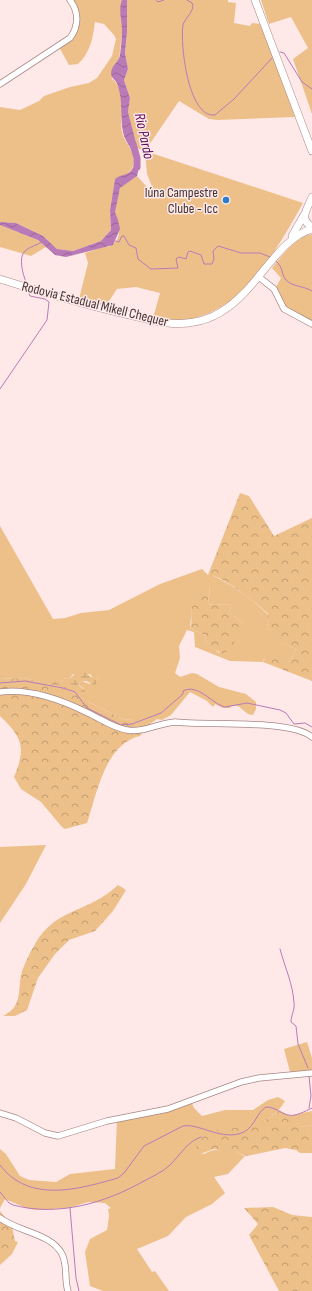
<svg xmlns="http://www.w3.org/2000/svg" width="312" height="1291" font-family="'Sofia Sans Condensed',sans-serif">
<defs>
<pattern id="forest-crowns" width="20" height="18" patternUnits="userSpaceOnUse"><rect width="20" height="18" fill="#edc08a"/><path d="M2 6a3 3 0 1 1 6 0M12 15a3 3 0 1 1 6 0" fill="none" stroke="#c29d71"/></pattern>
<pattern id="wetland-marsh" width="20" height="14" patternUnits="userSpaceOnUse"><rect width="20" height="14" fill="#edc08a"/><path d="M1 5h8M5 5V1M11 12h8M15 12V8" fill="none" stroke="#c29d71"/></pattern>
<pattern id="water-waves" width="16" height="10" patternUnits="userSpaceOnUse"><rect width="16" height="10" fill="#ba7ab7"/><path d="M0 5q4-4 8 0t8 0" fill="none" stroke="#996595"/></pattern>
</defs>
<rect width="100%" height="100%" fill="#fee9e8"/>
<g fill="#edc08a" fill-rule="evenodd">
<path d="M68,0H122V33L119,59L116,62L112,79C130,92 116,120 124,138C130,149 137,156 132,169L126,175L115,179L110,210L111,230L101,241L73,251L57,249L43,236L16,223L0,222V107L20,110L39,101L44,96L70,87L89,83L97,78L112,56L116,39L114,35L104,24L95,22C93,38 90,53 78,64L69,65L59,47C74,33 79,19 68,0Z"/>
<path d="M127,0H228V2L236,3L234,23L250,26L252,23L261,24L295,117L217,120L209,119L179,101L145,151L303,203C278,247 245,310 189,319C177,322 165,319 153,318L160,293L136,287L117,289L107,304L104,305L79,299L88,263L85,253L103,247H108C128,237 114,225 115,211C115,203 118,194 121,186L137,176L156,197L147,174L145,151L136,148L128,112L130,98L124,80L128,69L125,53L127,32Z"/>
<path d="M261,0H312V114L293,59L308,48L291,17L269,24Z"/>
<path d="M0,225L38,240L46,247L31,256L0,247Z"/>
<path d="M312,234V326L280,307L275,289L281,278L272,268C283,255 294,238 312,234Z"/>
<path d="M0,526L53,619L65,618L81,613L109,610L160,584L202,569L208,575H212C232,585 252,598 268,615C263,634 282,643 296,649L290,662L264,659L263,662L230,661L195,647L194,632L187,630L179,646L180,658L175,673L180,677L192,673L197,674L219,687L246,694L256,702V709L253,715C244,715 242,705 233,705L230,708H223L215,704L213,707L207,701L190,692L171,715L162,720L157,719L142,730L130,719L125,720L85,700L83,688L78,684L81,681L90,684L99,678H93L90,674H73L69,679L65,678L61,682H52L50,684L23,678L0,679ZM210,587L208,604C216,607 224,602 231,606L229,613L244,624L219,653L205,640L206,636L190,628L192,607L199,588Z"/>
<path d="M46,845L26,884L0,923V847Z"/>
<path d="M307,1042L312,1058V1074L290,1072L284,1049Z"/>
<path d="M278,1097L285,1101C269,1128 240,1129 211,1131L198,1152L204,1154C217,1146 232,1150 245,1156L228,1174L214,1177L225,1193L212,1204L186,1217L168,1236L137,1249L152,1272L155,1271L169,1291H103L90,1286L85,1252L90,1239L107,1230L109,1216L108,1209L111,1208L105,1203L88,1202L69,1208L36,1210L26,1208L5,1199L0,1208V1149L6,1154L20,1176L29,1180L56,1182L70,1174L115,1169L117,1118L191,1101L194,1108L202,1116L225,1110H253L268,1100Z"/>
<path d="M312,1111V1125L301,1127L297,1123V1114Z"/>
</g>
<g fill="url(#forest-crowns)">
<path d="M240,493L249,496L274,536L312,518V681L263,662L266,657H269L290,662L296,649C281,643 263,635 268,614C259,605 221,574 208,575Z"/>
<path d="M205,583L210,586L208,604C216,607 224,602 231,606L229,613L244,624L232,647L223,654L214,649L205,640L206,636L190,628C193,621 190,615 192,607L191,605L199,588Z"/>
<path d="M23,678L47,683L73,692L89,702L125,720L130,719L142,730L140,732L142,734L140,736C105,744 97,793 87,823L65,829L62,827L41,802L21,789L14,777C26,748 23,738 0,716V679Z"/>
<path d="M118,885L126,890L113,911L95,931L69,940L55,954L38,978L27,1010L15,1016H3C22,1007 18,992 21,975C24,964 30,953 35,944C56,907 89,913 118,885Z"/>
<path d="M279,1110L290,1116L297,1114V1123L301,1127L312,1125V1153H300L296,1150L285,1148L247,1156L238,1153L214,1149L200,1154L198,1152L192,1154L205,1132C234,1126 257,1131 279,1110Z"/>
<path d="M273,1207L292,1215L312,1217V1291H279L249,1235L258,1224L244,1208Z"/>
<path d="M0,1211L12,1226L15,1241L18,1242L12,1254L0,1265Z"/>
</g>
<path fill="url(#wetland-marsh)" d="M77,672H86L91,677H96L101,681L94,685L86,681L80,682L78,684L85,691V700L73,692L50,684L52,682H61L65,678L69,679Z"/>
<path fill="url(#water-waves)" d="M122,0H127V32L125,53L128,69L124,80L130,98L128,112L136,143L139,168L137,176L120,188L115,212L118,220L120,229L113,245L66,257L55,255L38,240L0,225V222L16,223L43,236L57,249L73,251L101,241L111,230L110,210L115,179C120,174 129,176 133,168C139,154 125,144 123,132C120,116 123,101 118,86C117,81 112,79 111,74C111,65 119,62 120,55C121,47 122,38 122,30C122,20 118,10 122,0Z"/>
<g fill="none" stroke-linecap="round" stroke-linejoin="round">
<g stroke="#ba7ab7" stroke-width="1">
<path d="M156,0L158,2L164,0"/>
<path d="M187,0L192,3L193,6C192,14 185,18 183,25C180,44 188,118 215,115L234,99L273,57"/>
<path d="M280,52L284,53L302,82L312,89"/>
<path d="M115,241L119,242L122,236H124L129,245L136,248L138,259L151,269L178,268L176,259L179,257L186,259L188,252L190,251L201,255L204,264H212L214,259L213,251L218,246L241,253H260L270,257"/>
<path d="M276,261C284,268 281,275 286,280C293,287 304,286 312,291"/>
<path d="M26,282C23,275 18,257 25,251C29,247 37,245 42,242"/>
<path d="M0,389L47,320L49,302L45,299L30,296L28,291"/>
<path d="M0,683L25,681L63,688L75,692L87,708L121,725L132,724L161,713L183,694V691C198,683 212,704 225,707L247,703L280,710L286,713L294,724L305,723L312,727"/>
<path d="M280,949C285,968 293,984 294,1003C295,1010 291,1015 291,1022L296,1026L298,1044L308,1068"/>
<path d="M309,1108L311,1096L309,1076"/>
<path d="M0,1165C29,1204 79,1189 118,1178L124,1173L144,1146L183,1126C200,1123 222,1142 244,1132C255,1126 257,1112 266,1107C275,1107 280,1113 288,1115C296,1117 305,1111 312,1108"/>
<path d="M0,1192L9,1203L13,1205C58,1217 105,1203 144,1181C153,1176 163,1172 170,1165C180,1155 188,1141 201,1137"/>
<path d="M70,1208L76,1278L79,1291"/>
</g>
<path stroke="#ba7ab7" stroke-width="7" d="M133,144L137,158V167"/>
<defs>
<g id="minor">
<path d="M0,84L70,38C79,26 79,12 70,0"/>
<path d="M259,277L274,289L284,309L312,324"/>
<path d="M0,692C30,688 62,700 88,713C101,719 113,728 127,730C144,733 159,723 175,722C207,726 290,719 312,737"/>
<path d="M0,1113L16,1118L45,1133L58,1136L107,1121L168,1109L241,1082L259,1078L312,1073"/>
<path d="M0,1218C18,1232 51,1233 62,1254C68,1266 64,1279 68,1291"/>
</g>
<g id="major">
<path d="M255,0L312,151"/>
<path d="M312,197C308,208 298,219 312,227"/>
<path d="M292,236L304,215"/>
<path d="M0,279C41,292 83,304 125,314C148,319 171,327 194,322C214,319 231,307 245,292C265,272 285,236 312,229"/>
</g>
</defs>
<use href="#minor" stroke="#a78786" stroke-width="7"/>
<use href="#major" stroke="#a78786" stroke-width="8"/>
<use href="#minor" stroke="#fff" stroke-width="5.5"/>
<use href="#major" stroke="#fff" stroke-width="7"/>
</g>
<circle fill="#2b7dcb" stroke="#fee9e8" stroke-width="1.5" cx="226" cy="200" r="4"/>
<g text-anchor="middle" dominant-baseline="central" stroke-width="3" stroke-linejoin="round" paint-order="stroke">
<g font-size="14" fill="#413433" stroke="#fee9e8" text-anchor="end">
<text x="218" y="192">Iúna Campestre<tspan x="218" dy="16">Clube - Icc</tspan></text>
</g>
<g font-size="14" fill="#413433" stroke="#fee9e8">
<text transform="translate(95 304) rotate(14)">Rodovia Estadual Mikell Chequer</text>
</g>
<g font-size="15" font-style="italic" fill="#5c095b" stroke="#fee9e8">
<text transform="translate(144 136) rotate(78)">Rio Pardo</text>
</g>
</g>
</svg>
